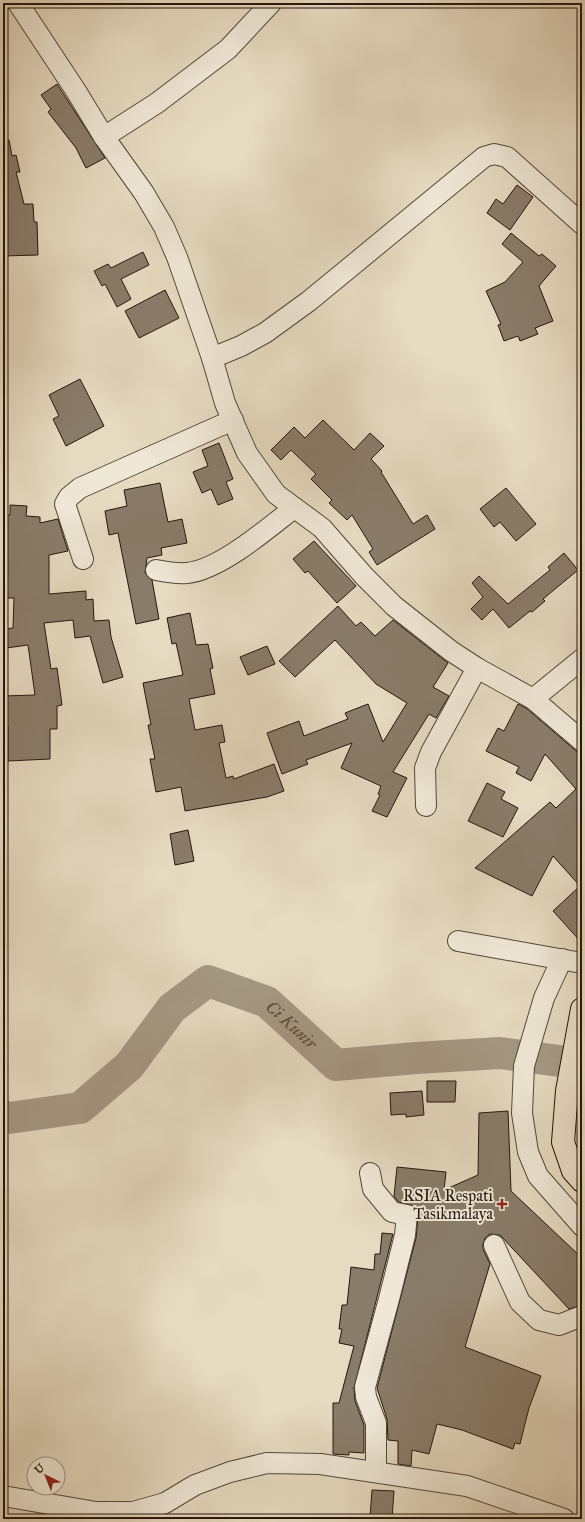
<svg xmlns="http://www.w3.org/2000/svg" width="585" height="1522" font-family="'IM FELL Great Primer',serif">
<rect width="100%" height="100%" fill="#e6dbc1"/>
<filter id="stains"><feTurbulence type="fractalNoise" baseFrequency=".005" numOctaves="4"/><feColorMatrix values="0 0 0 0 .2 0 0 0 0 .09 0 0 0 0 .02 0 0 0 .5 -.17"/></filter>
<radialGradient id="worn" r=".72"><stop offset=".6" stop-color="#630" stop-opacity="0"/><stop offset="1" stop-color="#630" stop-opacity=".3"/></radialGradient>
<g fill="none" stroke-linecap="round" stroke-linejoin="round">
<path stroke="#a49883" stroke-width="32" id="s1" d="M3,1116L9,1118L80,1108L129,1066L172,1008L208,981L267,1002L336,1065L416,1058L500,1053L582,1064"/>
</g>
<g fill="#897c6a" stroke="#24160b">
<path d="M57,84L105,158L86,168L76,148L48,112L51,109L41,95Z"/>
<path d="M3,140H9L12,156L16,155L20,172H16L24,204H33L34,222H37L38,255L3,256Z"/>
<path d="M517,185L533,197L510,230L487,213L496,199L503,204Z"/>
<path d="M511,233L539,256L542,254L556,266L539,286L553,321L535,328L538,334L520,341L518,336L504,341L498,325L501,324L486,291L505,282L523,262L502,244Z"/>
<path d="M143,252L149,265L121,279L131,299L117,307L105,284L102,286L94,271L108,264L111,268Z"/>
<path d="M165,290L179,318L139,338L125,311Z"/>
<path d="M80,379L104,426L66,446L53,419L59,416L49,395Z"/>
<path d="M323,420L354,450L370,433L384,446L371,459L382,471L381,472L413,524L427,515L435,529L377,565L369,552L373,549L352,515L347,520L329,503L332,500L311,479L316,474L291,450L281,460L271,450L294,427L305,438Z"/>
<path d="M219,443L233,479L226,482L233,499L218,505L211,489L202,493L193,472L208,466L202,450Z"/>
<path d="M160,483L168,522L182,519L187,543L161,548L162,555L147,558L145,573L152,580L159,619L136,624L118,533L109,535L105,511L127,506L124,490Z"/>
<path d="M506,488L536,524L516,541L500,522L494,527L480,509Z"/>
<path d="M10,505L27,506L26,516L40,517V523L58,519L68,551L49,555V594L86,591V600L93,599L94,621L109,620L111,637L123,677L103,683L90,636L75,638L73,620L44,623L51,669L57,668L62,705L57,706V729H50V759L8,761V726H3V696L35,695L28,645L6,648L4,629L13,628L14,598H3V515H10Z"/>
<path d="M314,541L356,586L337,603L308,571L305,573L293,559Z"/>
<path d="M564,553L578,570L543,599L545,601L532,612L530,611L509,628L493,609L482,620L471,609L483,597L472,583L479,576L508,604L550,570L548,567Z"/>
<path d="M338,606L356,626L361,622L375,636L393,620L448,663L433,687L449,696L436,718L429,714L393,772L407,778L387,817L372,811L380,795L378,794L381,786L341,768L352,743L306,760L308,764L282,774L267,733L299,721L304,736L348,719L345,713L368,704L383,742L407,703L376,684L335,640L295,677L279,661Z"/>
<path d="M190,613L196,645L208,644L213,668L210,669L215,694L189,699L195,730L222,725L225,742L219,743L226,778L233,776L234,779L274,764L284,791L267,797L185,811L181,787L156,792L150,759H155L148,725H151L143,683L183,675L176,643L172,644L167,618Z"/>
<path d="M267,646L275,664L248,675L240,657Z"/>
<path d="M518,704L526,708L575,750L582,754V943L553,911L580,886L553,856L532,896L475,868L550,802L556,808L576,789L545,754L531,781L516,773L519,767L486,751L498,728L504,731Z"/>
<path d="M487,783L505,792L501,799L518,808L503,837L468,821Z"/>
<path d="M188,830L194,861L175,865L170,834Z"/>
<path d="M427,1081H456L455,1102H427Z"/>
<path d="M422,1091L424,1115L406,1117V1114L391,1115L390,1093Z"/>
<path d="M508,1111L511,1191L582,1258V1305L569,1309L500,1235L490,1234L485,1238L483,1244V1249L490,1264L465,1347L541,1376L529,1408L520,1444L515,1443L513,1449L462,1430L437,1424L429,1454L412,1450L411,1466L398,1464V1441L388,1440L387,1419L377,1388L416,1238L418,1216L417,1210L414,1206L398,1202L394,1196L397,1167L446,1172L444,1190L478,1175L479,1113Z"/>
<path d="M382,1233L393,1234L354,1388L355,1401L364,1425V1453L349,1452V1455L333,1454V1403H339L354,1346L339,1343L342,1329H339L342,1305H347L351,1267L374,1270L375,1254H380Z"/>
<path d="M372,1490L394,1491L392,1519L370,1517Z"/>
</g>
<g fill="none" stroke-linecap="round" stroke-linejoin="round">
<defs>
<g id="minor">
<path d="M18,3L76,91L104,137L144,193L164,227L177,257L212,358L225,403L247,453L276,494L322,528L364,576L394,606L451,651L477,668L533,699L582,741"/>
<path d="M104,137L157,103L228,49L271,3"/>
<path d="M212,358L241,346L265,333L309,301L484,157L494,154L507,157L582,224"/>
<path d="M83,559L65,504L69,497L80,488L233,420"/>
<path d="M156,570C166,572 176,574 187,573C220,570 268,528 294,508"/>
<path d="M533,699L582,659"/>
<path d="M426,806L425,768L431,752L477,668"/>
<path d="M458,941L582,963"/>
<path d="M562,959L544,998L524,1066L522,1113L528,1152L538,1176L582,1226"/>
<path d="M370,1173L373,1189L392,1212L407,1215L405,1235L389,1299L365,1387L366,1397L376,1423V1471"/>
<path d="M494,1245L520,1302L539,1320L559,1325L582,1316"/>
<path d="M3,1496L96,1512H133L165,1503L195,1485L230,1472L267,1463L320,1464L467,1486L564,1519"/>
</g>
<path id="primary" d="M582,1009L567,1091L563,1142L573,1171L582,1181"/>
</defs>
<use href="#minor" stroke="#544738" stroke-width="22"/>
<use href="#primary" stroke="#24160b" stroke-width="24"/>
<use href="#minor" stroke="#efe8d7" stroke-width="20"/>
<use href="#primary" stroke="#e6dbc1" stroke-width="22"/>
</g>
<path fill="#8f2418" stroke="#efe8d7" stroke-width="1.5" d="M500 1198h4v4h4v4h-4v4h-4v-4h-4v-4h4z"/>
<g text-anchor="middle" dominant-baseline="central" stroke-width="4" stroke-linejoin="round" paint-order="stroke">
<g font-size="16" fill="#24160b" stroke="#efe8d7" text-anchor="end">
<text x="493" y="1195">RSIA Respati<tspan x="493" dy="18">Tasikmalaya</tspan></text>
</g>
<g font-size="17" font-style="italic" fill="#574a3b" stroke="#efe8d7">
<text stroke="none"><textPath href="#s1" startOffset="356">Ci Kunir</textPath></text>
</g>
</g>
<rect width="585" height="1522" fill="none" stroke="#e6dbc1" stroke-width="16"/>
<rect x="4" y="4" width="577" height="1514" fill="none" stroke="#24160b" stroke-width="2"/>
<rect x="8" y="8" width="569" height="1506" fill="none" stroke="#24160b"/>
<g transform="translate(46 1476) rotate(317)"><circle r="19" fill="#efe8d7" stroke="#9e9485"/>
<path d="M0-3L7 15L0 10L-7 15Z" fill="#8f2418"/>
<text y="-6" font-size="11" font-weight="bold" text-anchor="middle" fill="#24160b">U</text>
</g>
<rect width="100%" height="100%" filter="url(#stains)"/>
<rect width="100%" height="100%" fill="url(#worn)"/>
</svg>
